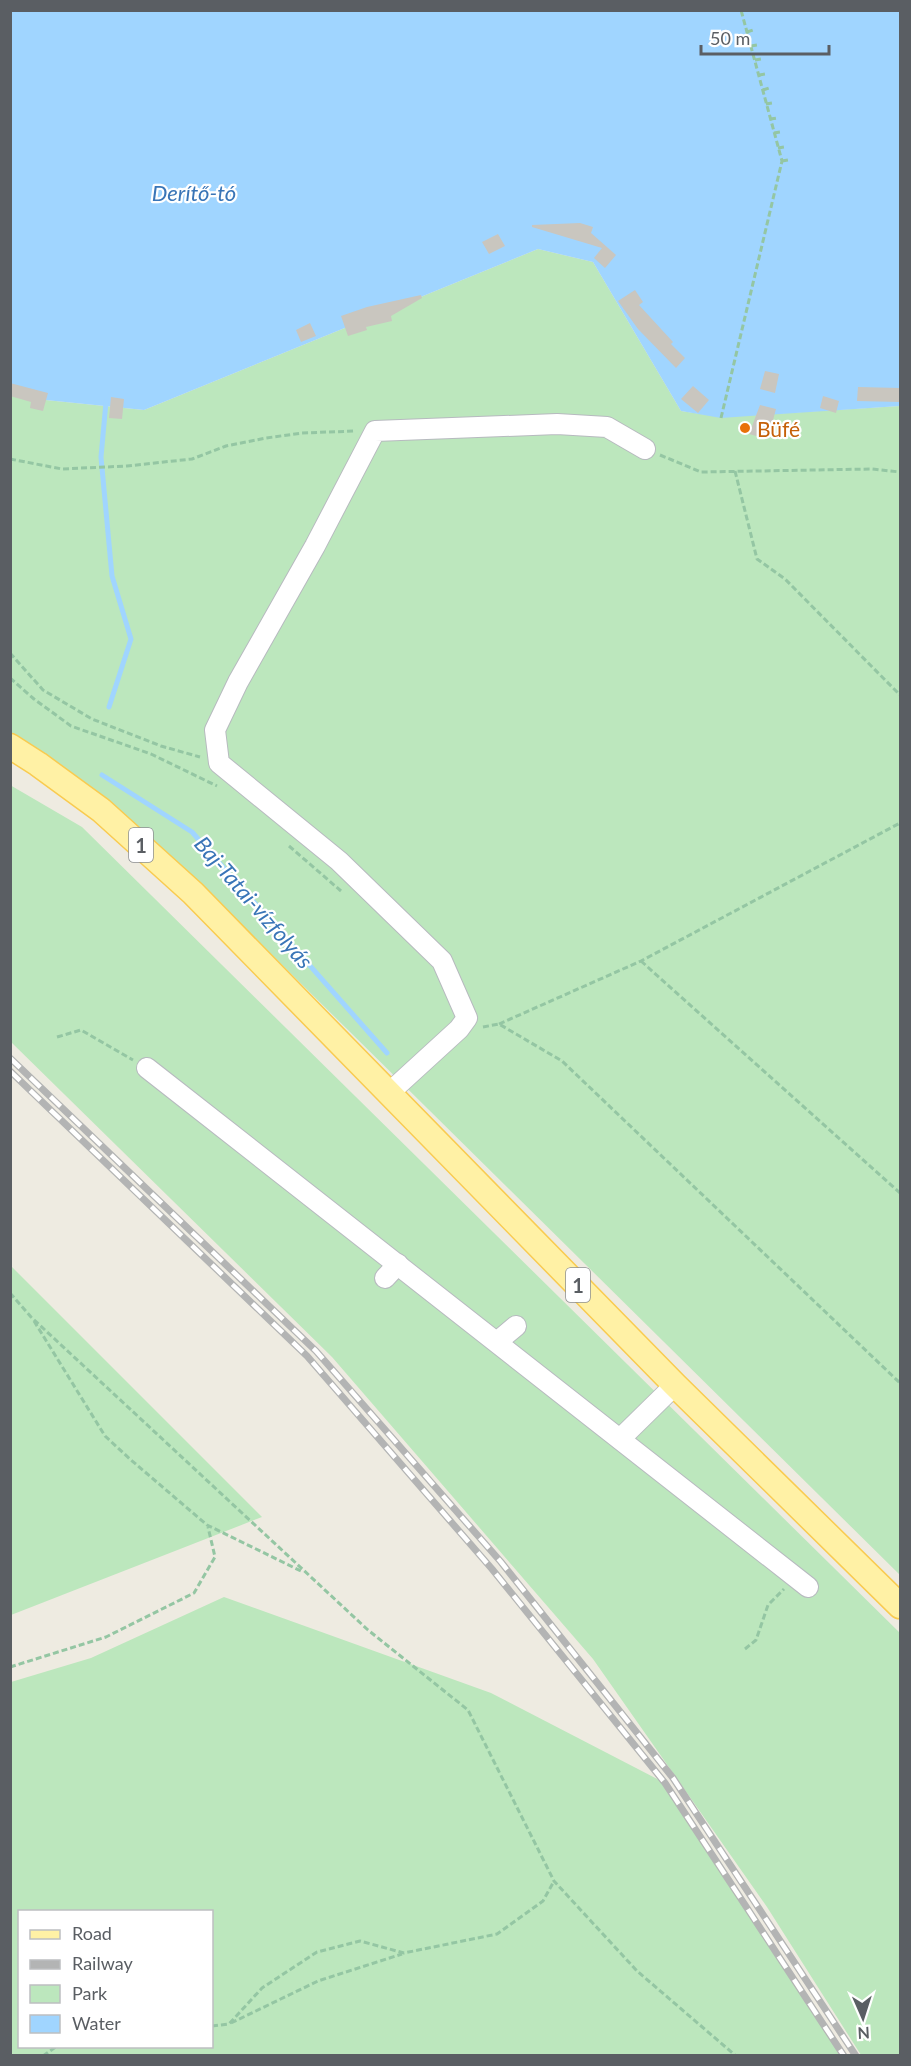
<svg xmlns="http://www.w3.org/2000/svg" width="911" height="2066" font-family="Lato,sans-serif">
<rect width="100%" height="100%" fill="#eeebe1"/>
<g fill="#bce7bd" fill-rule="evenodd">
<path d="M538,249L593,262L681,411L721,417L900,406V1575L267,950L109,804L11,746L10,392L16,397L144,410Z"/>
<path d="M10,785L82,827L900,1633V2055H861L767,1907L593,1659L332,1357L11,1042Z"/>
<path d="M11,1266L262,1517L11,1615Z"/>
<path d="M224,1597L491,1693L665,1783L844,2055H11V1682L91,1658ZM20,1912H212V2046H20Z"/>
</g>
<path fill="#a0d5ff" d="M10,11H900V406L721,418L681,411L593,262L538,249L144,410L16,397L10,392Z"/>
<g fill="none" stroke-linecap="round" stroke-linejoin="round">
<g stroke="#a0d5ff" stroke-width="5">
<path d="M106,402L101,457L112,576L131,639L109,707"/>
<path d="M102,775L192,832L387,1053"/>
</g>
</g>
<g fill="#c9c6bf">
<path d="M580,223L593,227L591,233L616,255L605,268L594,258L602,248L532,227V225Z"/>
<path d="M498,234L505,246L489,254L482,242Z"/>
<path d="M635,290L643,302L639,305L673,342L671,344L685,358L676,368L638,329L618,301Z"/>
<path d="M421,295L422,298L391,316L392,321L366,327L367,330L348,336L341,316L367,307Z"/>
<path d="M310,323L316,336L301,342L296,330Z"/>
<path d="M765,371L779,374L775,393L760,389Z"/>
<path d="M10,383L48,393L43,411L30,408L31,402L10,396Z"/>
<path d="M693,386L709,400L698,413L681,399Z"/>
<path d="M858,387L900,388V402L857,401Z"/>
<path d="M823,396L839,401L836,413L820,408Z"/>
<path d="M111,397L124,399L122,419L109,418Z"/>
<path d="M760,405L776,409L768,439L749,434Z"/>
</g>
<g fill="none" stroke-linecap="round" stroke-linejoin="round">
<defs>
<g id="minor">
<path d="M147,1068L808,1587"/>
<path d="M389,1093L459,1029L467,1018L442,961L339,861L219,763L215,730L238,682L315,546L375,431L557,424L607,427L645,449"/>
<path d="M385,1278L398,1264"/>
<path d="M497,1342L516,1326"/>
<path d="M620,1439L675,1385"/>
</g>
<path id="major" d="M10,746L38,764L101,810L193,893L675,1385L900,1606"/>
</defs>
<use href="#minor" stroke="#b7babf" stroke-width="22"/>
<use href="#major" stroke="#f9cb50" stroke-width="27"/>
<g stroke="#94c6a3" stroke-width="3" stroke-dasharray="6 3" stroke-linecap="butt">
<path d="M747,32L753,30"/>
<path d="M751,46L757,45"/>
<path d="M755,60L761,59"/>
<path d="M759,75L765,74"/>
<path d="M763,90L769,88"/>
<path d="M766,104L772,103"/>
<path d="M770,119L777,118"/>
<path d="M774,133L780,132"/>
<path d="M778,148L784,147"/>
<path d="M782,161L788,160"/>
<path d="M721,418L782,161L741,10"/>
<path d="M660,455L701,472L872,469L900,472"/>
<path d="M10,459L62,469L127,466L192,459L226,446L266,438L302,433L355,431"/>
<path d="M735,471L757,559L785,579L900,695"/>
<path d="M10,653L43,690L92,719L161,746L200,757"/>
<path d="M10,678L34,699L71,726L151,754L217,786"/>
<path d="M289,846L341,891"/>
<path d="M641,961L900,1193"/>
<path d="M499,1024L641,961L900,823"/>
<path d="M483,1027L499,1024L562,1061L900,1383"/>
<path d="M57,1037L81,1030L133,1060"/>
<path d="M10,1293L31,1317L368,1630L468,1710L554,1881L637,1971L736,2056"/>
<path d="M34,1321L105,1436L131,1460L207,1525L303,1572"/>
<path d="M745,1649L756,1640L768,1605L784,1589"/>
<path d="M10,1667L106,1637L194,1593L215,1557L208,1527"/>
<path d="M231,2023L318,1981L402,1954"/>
<path d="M212,2026L229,2024L262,1988L317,1952L360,1941L404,1953L497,1934L543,1901L554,1881"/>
<path d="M43,2056L57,2046"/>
</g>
<use href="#minor" stroke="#fff" stroke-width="20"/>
<use href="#major" stroke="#fff1a5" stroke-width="24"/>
<defs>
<g id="rail">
<path d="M10,1058L316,1351L501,1562L673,1778L856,2056"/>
<path d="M10,1071L307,1356L492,1569L665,1783L844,2056"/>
</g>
</defs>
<use href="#rail" stroke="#b3b4b4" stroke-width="7"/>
<use href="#rail" stroke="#fff" stroke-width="4.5" stroke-dasharray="14" stroke-linecap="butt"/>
</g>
<circle fill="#e8710a" stroke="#fff" stroke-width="2" cx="745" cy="428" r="6"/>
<g text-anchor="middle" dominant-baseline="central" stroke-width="4.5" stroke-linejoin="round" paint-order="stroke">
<g fill="#fff" stroke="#8c8e92" stroke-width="1.5">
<rect x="129" y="828" width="24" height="34" rx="4.5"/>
<rect x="566" y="1268" width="24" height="34" rx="4.5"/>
</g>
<g font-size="20" font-weight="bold" fill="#5a5e63">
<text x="141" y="845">1</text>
<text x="578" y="1285">1</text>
</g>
<g font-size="21" fill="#c56008" stroke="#fff" text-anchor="start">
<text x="757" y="428">Büfé</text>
</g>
<g font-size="22" font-style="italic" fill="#3975b7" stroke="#fff">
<text x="194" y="192">Derítő-tó</text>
<text transform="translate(254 902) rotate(49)">Baj-Tatai-vízfolyás</text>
</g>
</g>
<rect width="911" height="2066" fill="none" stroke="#5a5e63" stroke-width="24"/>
<rect x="18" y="1910" width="195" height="138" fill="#ffffff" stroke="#bdbfc1" stroke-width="1.5"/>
<rect x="30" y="1930" width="30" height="9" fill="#fff1a5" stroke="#bdbfc1" stroke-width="1.5"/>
<text x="72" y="1940" font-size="18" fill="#5a5e63">Road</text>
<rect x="30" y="1960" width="30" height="9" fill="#b3b4b4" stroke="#bdbfc1" stroke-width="1.5"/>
<text x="72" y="1970" font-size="18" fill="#5a5e63">Railway</text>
<rect x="30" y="1985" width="30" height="18" fill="#bce7bd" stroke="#bdbfc1" stroke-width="1.5"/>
<text x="72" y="2000" font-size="18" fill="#5a5e63">Park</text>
<rect x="30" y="2015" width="30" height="18" fill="#a0d5ff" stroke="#bdbfc1" stroke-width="1.5"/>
<text x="72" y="2030" font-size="18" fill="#5a5e63">Water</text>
<g transform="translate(863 2018) rotate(177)" stroke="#ffffff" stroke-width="4.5" paint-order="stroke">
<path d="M0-4.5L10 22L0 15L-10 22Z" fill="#5a5e63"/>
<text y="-9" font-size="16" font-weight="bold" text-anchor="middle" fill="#5a5e63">N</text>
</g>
<path d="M701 45v9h128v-9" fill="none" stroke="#5a5e63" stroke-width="3"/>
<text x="710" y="45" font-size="18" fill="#5a5e63" stroke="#ffffff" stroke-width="4.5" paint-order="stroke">50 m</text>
</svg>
